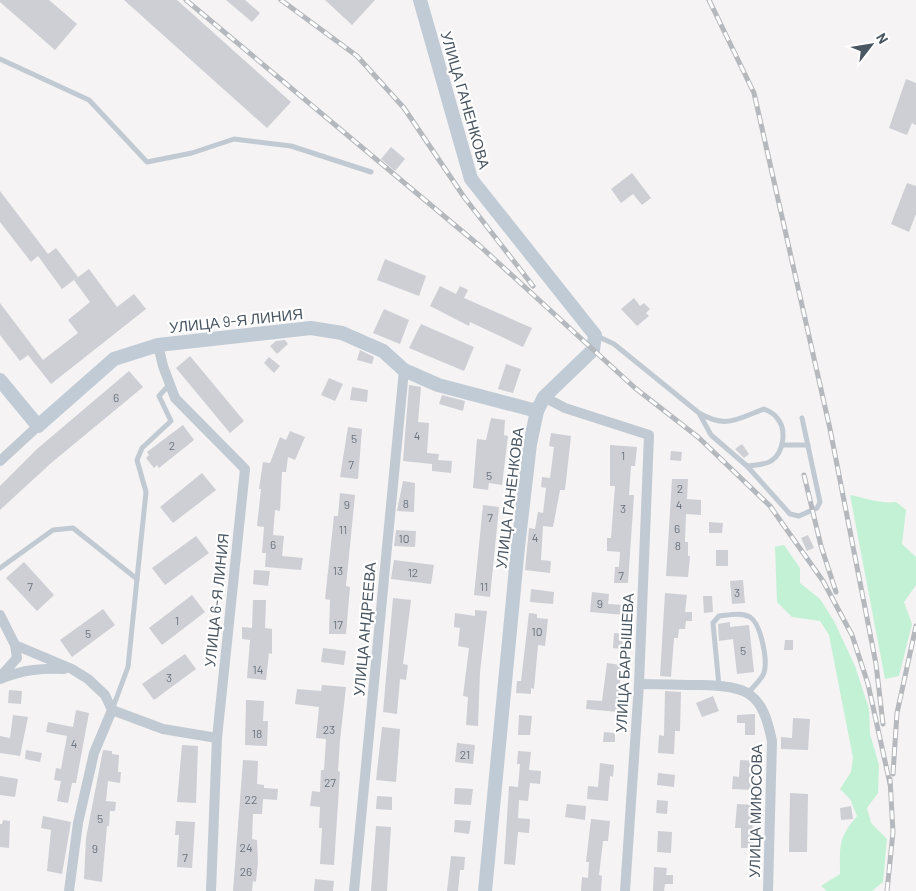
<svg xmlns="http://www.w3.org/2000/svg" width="916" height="891" font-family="Barlow,sans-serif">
<rect width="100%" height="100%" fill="#f5f3f3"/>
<g fill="#c3f1d5">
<path d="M850,495C866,498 880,504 896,502L906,510L902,544L916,557V585L904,602L912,624L899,676L885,679Z"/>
<path d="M784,545L800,568V583L820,599L834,621L855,666L869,709L870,734L879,765L878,793L867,808L871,823L887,839L883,882L872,891H827L821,886L840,874C840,844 838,839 857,816L850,799L840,789L851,772L853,758L829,635L820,621L792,617L777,602L775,547Z"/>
</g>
<g fill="#cdcfd5">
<path d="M0,0H49L77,24L55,50L0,2Z"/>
<path d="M124,0H177L291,102L267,128Z"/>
<path d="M226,0H245L260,13L252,22Z"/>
<path d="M325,0H375L352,25Z"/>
<path d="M906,79L916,83V125L912,123L907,135L889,128Z"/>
<path d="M391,147L405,159L395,171L381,159Z"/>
<path d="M632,173L651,198L642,205L633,194L621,203L611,189Z"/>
<path d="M907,183L916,186V214L909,232L891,224Z"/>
<path d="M0,191L48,254L56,248L78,277L62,289L38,256L31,262L0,222Z"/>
<path d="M385,259L426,276L419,296L377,280Z"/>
<path d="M89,269L117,307L134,294L146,309L51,384L28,355L20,361L0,335V303L43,360L78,333L68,320L90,302L74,280Z"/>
<path d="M440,286L456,294L460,286L468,290L464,298L532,328L523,347L470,322L469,326L430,306Z"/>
<path d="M634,298L640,306L644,303L650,309L646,313L649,316L637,326L621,309Z"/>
<path d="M384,309L409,320L400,344L373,333Z"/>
<path d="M421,324L474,347L464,371L409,348Z"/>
<path d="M285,340L288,344L277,354L270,346L276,341Z"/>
<path d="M360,350L374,357L372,364L357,360Z"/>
<path d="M190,356L244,421L230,433L176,368Z"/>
<path d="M269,357L280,366L274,373L264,363Z"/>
<path d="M506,364L521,369L513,393L498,389Z"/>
<path d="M129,371L143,387L50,464L0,510V486L37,449Z"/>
<path d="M329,378L343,384L335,401L321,395Z"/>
<path d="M409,385L421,387L418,422L429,423L427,453L439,454L438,460L452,461L451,473L432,471V464L403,461Z"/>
<path d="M352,387L368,390L367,402L350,400Z"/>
<path d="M442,395L465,401L463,411L439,404Z"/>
<path d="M491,418L505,420L504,435L508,436L502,485L489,483L488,490L473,488L477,439L486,440Z"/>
<path d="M183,425L194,440L159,468L157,465L154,468L146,458L149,455L147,452Z"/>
<path d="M348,427L362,429L358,479L340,477Z"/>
<path d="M290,431L305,437L295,460L288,457L286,472H282L280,511L275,510L273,535L284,536L282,556L303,558L301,570L265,567L266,553H262L264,527L257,526L261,489H259L263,462L270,463L280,437L286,440Z"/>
<path d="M551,433L571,436L565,490H560L553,527L543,526L541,560L551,561L550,573L525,570L529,528L535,529L538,512L543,513L546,488L541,487L542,477L550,478L554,447L549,446Z"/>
<path d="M742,444L749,454L744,458L735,449Z"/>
<path d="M610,445L637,447L635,466H631L629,495H634L628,583H614L615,567H619L620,552L607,551V538H611L615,486H610Z"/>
<path d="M671,451L682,452L681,461L670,460Z"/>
<path d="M202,473L216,490L173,523L160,507Z"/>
<path d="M672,479H688L687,499L701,500V515L686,514L685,542H688V556H690L688,577L666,576Z"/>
<path d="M403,481L415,483L414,512L397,511Z"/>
<path d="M340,493L355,495L346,586L350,587L346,634H329L330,600L325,599L334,516H338Z"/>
<path d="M483,505L499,507L490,597L474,595Z"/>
<path d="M709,522L723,523L722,533H709Z"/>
<path d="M396,530L416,531L415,547L394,546Z"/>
<path d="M808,535L814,548L807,551L801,538Z"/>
<path d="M196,536L209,553L165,585L152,568Z"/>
<rect x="716" y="550" width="12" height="16"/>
<path d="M394,560L434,565L431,584L391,579Z"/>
<path d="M24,562L54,595L37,611L6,578Z"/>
<path d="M254,570L270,571L268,586L253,584Z"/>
<path d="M743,580L745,603L732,604L730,581Z"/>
<path d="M531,589L554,592L553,604L530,602Z"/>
<path d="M592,592L609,594L608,604L625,605V615L590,612Z"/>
<path d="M665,593L687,595L685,612H692V621H686L685,629H679L678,638H674L671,677L660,676Z"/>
<path d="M192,595L205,612L162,645L149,628Z"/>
<path d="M703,596H712L713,612L704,613Z"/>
<path d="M393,598L411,600L403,664L408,665L406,680L400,679L397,714L383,712Z"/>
<path d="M253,600H266L265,628L272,629V654L269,653L266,680L247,678L250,640L242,639V627L252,628Z"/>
<path d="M103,609L115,625L72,657L60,640Z"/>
<path d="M475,610L487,611L480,672L478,726L466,725L468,697L463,696L469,648L458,646L460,628L454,627L455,613L475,616Z"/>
<path d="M529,613L537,614V618L548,619L545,646L538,645L534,689L531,688V694L516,693L517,681H521Z"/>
<path d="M730,622V627L749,625L754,672L737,674L733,639L719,641L718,624Z"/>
<path d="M614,633L623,634L622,649L613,648Z"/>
<path d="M785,640H793V650H784Z"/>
<path d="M323,648L346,651L344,665L321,662Z"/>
<path d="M185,654L196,669L154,700L142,684Z"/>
<path d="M607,663L621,665L618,712L586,709L587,700L602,701Z"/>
<path d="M322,685L346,687L340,740L338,771L340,772L334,865L320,864L322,828H319L320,807L310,806L312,791L320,792L321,770H324L326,739L316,738L319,707L295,704L297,689L321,691Z"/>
<path d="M9,690L22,691L21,704L8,703Z"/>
<path d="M665,691L681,692L680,731H675L674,754L658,753L659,735L664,736Z"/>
<path d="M713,696L719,711L702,717L696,703Z"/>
<path d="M246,700L264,701L263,721H268L267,746L245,745Z"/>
<path d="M76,710L89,713L76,783H72L68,803L57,801L61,781L54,780L56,768L61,769L67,736L46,732L48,722L73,727Z"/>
<path d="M755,714V735H745V723H737V715Z"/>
<path d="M13,715L28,717L20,756L0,753V736L10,738Z"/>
<path d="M519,715L532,716L530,735H518Z"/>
<path d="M793,718L810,719L808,750L781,749V737L792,738Z"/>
<path d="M382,727L400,729L396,782L376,780Z"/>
<path d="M604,732L615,733V742H603Z"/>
<path d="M457,743L475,745L473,764L455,762Z"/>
<path d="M182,745L198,746L196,803L177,802Z"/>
<path d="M26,750L42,753L40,762L25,759Z"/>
<path d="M103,750L112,751V754L119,755L118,772H121L120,783L108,781L106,801L116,802L115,811H110L109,826H107L102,882L84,879L86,838Z"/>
<path d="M518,751L531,752L529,770L541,771L540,784L530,783L528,801L519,800L518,818L530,819L529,833L518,832L515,865L504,864L509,786L518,787L520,764H517Z"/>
<path d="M243,760L258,761L257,784L264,785V788L278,789L277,800L263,799L262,814H253L252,839L257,840L258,862L256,882L253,881L252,891H233Z"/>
<path d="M740,760L756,761L755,790L732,789L733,776L739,777Z"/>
<path d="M600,763L614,765L613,777L610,776L608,801L587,799L588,786L598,787Z"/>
<path d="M658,773L675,775L674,787L657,785Z"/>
<path d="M0,776L18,779L15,797L0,795Z"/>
<path d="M455,788L473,789L471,805L454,804Z"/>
<path d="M790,793L808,794L807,852H789Z"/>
<path d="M377,796L392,797V810L376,809Z"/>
<path d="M657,800L668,801L667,814L656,813Z"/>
<path d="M567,804L586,806L585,820L565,817Z"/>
<path d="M737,804L754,805V815H752L754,848H741V828H735Z"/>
<path d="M851,806L853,819L841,820L840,808Z"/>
<path d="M43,816L71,822L62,874L47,871L51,830L41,828Z"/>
<path d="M591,819L610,821L608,841H603L599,875L602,876L601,891H581L582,877L588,878L589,862H586Z"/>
<path d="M3,820L10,821L9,848L0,847V824H2Z"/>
<path d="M455,820L471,821L469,834L454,832Z"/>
<path d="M176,821L195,822L192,868L177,867L179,835H175Z"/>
<path d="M376,826L391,827L387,891H371Z"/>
<path d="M658,831L672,832L671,853L657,852Z"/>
<path d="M451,856L465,857L464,870H460L458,891H447Z"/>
<path d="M654,867L667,868L666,875H673V884H665L664,891H653Z"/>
<path d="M315,879L334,881L333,891H314Z"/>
</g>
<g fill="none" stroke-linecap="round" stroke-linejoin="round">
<g stroke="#c1cad2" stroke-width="5">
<path d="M0,59L89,100L147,162L192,153L234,139L291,146L371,172"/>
<path d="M595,335L614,344L699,413L711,435L747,466C754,465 765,465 771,461C784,453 787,429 777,418C774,413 768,411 764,409C736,419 727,429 699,413"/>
<path d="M782,445H808"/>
<path d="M747,466L790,514L799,516L817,508L820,502L802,418"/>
<path d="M0,568L53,530L73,528L137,579L128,667L112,710"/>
<path d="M137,579L146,492L137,460L142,448L171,421L159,396L169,385"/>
<path d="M719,686L713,623L719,616C729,615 741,612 750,617C761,624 769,663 763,675C759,682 753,687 748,693"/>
</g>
<g stroke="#c1cad2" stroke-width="10">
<path d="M158,345L163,366L175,398L245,469L217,738L211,891"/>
<path d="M544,397L565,408L649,435L639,684L625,891"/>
<path d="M0,461L38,426"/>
<path d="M0,615L15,645L72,669L88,679L105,695L112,710L163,729L217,738"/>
<path d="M0,677L17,658L15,645"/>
<path d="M0,679C22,670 40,668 64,669"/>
<path d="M639,684C659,684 680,685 700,685C748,686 762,692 772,741L768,891"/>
<path d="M69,891L78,823L94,753L112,710"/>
<path d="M354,891L404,370"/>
</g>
<g stroke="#c1cbd6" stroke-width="14">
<path d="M420,0L471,179L595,335L593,350L544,397L537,411L530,444L518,547L485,891"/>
<path d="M0,380L38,426L114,359L158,345L311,328L342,333L383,351L404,370L438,385L537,411"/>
</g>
<defs>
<g id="rail">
<path d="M186,0L481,247L635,388L698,437L770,506L823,581L852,635L868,684L890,784"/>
<path d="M281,0L357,56L404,108L464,197L533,286"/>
<path d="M709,0L754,93L830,429L876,664L883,724"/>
<path d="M804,475L821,546L836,592"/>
<path d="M893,774L897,713L916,626"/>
<path d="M887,891L893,832L890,779"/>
</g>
</defs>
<use href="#rail" stroke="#b5b8bd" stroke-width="5"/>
<use href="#rail" stroke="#fff" stroke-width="3" stroke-dasharray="9" stroke-linecap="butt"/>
</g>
<g text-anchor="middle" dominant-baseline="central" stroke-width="4.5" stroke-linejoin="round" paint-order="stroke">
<g font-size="12" fill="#6b747e">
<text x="116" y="397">6</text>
<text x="417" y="435">4</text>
<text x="354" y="438">5</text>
<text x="172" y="445">2</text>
<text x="623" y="455">1</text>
<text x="351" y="464">7</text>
<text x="489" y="475">5</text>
<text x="680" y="488">2</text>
<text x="406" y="503">8</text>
<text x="347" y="504">9</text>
<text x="679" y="504">4</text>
<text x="623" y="508">3</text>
<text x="490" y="517">7</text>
<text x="677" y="528">6</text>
<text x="343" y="529">11</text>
<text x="535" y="537">4</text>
<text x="404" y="538">10</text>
<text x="273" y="544">6</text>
<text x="678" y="545">8</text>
<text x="338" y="570">13</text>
<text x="413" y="572">12</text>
<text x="621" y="575">7</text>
<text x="30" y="586">7</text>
<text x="484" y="586">11</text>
<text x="737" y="592">3</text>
<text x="600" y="603">9</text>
<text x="177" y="620">1</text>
<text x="338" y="624">17</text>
<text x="537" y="631">10</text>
<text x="88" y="633">5</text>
<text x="743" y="650">5</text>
<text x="258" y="669">14</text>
<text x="169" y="677">3</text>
<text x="329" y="729">23</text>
<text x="257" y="733">18</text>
<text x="74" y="743">4</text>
<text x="465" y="754">21</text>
<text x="330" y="782">27</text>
<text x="251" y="799">22</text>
<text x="100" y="818">5</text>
<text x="246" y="847">24</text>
<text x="95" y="848">9</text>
<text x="185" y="857">7</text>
<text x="246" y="871">26</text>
</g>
<g font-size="15" fill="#4a5661" stroke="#fff">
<text transform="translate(466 100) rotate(74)">УЛИЦА ГАНЕНКОВА</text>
<text transform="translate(236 320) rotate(-6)">УЛИЦА 9-Я ЛИНИЯ</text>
<text transform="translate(509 498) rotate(-83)">УЛИЦА ГАНЕНКОВА</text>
<text transform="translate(216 600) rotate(-84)">УЛИЦА 6-Я ЛИНИЯ</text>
<text transform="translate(364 629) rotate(-85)">УЛИЦА АНДРЕЕВА</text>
<text transform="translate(624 663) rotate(-87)">УЛИЦА БАРЫШЕВА</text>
<text transform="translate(755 811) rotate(-89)">УЛИЦА МИЮСОВА</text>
</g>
</g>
<g transform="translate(871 45) rotate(59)" stroke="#ffffff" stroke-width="4" paint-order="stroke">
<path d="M0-4L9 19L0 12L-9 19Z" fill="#4a5661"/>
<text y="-8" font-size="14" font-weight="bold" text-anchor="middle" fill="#4a5661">N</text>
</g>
</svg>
